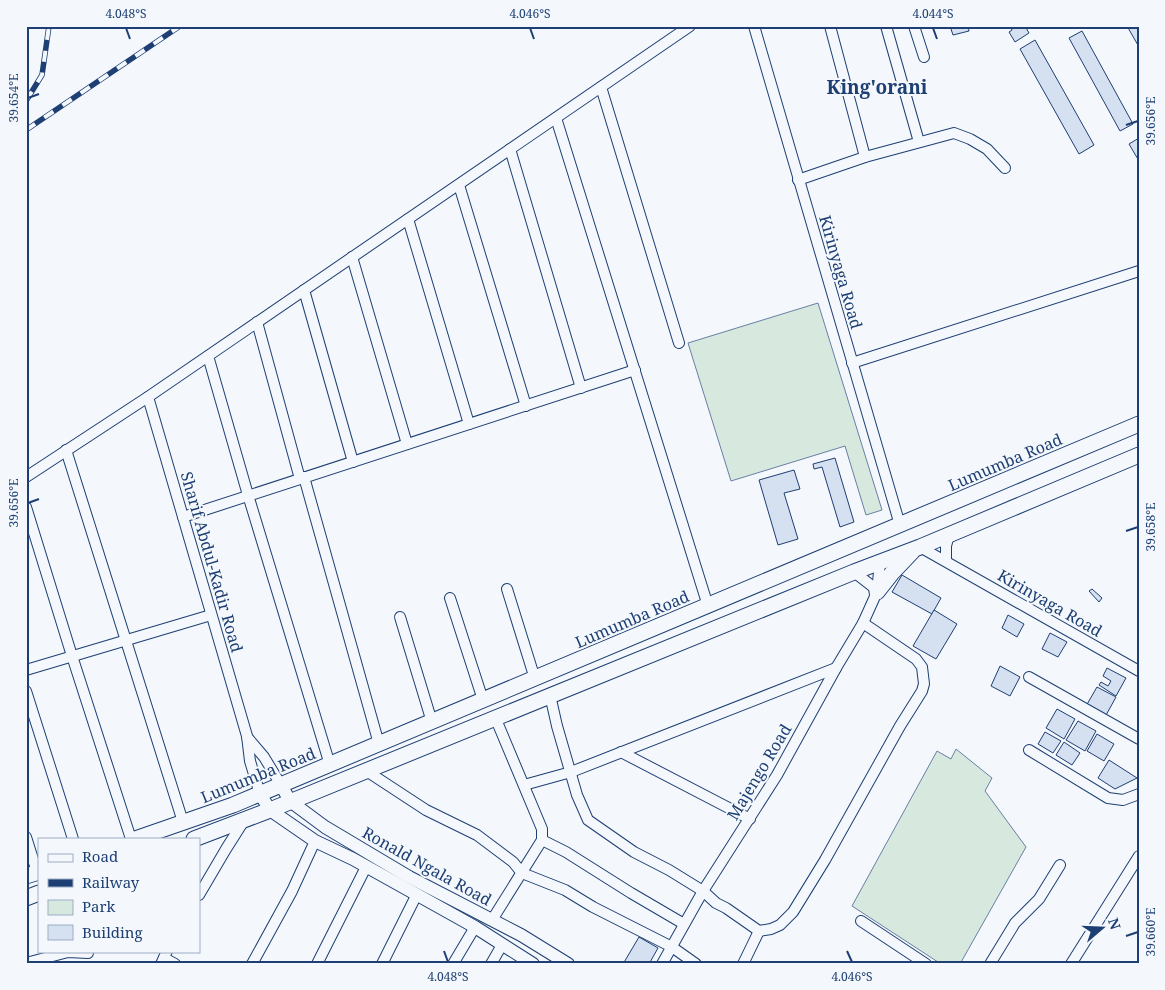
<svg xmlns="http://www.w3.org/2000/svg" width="1165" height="990" font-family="'Noto Serif',serif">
<rect width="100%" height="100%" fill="#f4f7fb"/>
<g fill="#d7e8df" stroke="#687fa3">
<path d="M818,303L882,510L866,515L845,446L731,481L688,343Z"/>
<path d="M956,749L992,778L985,791L1026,847L960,964H941L852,906L937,751L951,759Z"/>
</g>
<g fill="#d5e0f0" stroke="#1d3f73">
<path d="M950,26H968L969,31L953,35Z"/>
<path d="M1010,26H1025L1029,33L1015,42L1009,32L1012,30Z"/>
<path d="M1127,26H1139V47Z"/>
<path d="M1082,31L1133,124L1120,131L1069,38Z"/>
<path d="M1035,40L1094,145L1079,154L1020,49Z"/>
<path d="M1139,138V161L1129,144Z"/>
<path d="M835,458L854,522L840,527L822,467L814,469L813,464Z"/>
<path d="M794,470L800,489L784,493L798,539L778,545L759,480Z"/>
<path d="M902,575L941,598L932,614L892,592Z"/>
<path d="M1092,589L1102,598L1099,602L1089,591Z"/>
<path d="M934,610L957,624L936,659L913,646Z"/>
<path d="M1008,615L1024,624L1017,637L1002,628Z"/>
<path d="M1050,633L1067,642L1058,657L1042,649Z"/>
<path d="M1000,666L1020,677L1010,696L991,686Z"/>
<path d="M1107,668L1126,678L1116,696L1099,685L1101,682L1108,686L1111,681L1103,676Z"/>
<path d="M1097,687L1116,697L1105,717L1086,706Z"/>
<path d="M1057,709L1075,719L1064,739L1046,728Z"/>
<path d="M1078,721L1096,731L1085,751L1066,740Z"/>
<path d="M1045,732L1061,741L1053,753L1038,744Z"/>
<path d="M1097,734L1114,744L1104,761L1087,751Z"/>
<path d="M1064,742L1080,753L1072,765L1056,755Z"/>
<path d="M1109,760L1137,778L1115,789L1098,778Z"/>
<path d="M639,937L658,948L649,964H623Z"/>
</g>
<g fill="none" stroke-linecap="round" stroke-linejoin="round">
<defs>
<g id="minor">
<path d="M754,26L900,525"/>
<path d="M830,26L865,157"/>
<path d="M886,26L919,142"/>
<path d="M914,26L924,57"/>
<path d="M601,87L679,343"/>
<path d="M556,118L708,606"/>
<path d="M510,149L581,388"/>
<path d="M798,180L865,157L954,133L970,139L987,149L1005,168"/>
<path d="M459,185L526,406"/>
<path d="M408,219L469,424"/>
<path d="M352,257L407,444"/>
<path d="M304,290L353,462"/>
<path d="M257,322L300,479"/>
<path d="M208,356L248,495L330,765"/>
<path d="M852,363L1139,271"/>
<path d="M148,397L247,736L250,761L260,794"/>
<path d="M66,450L183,822"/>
<path d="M26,477L148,397L690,26"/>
<path d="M304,477L379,744"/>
<path d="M26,507L72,656L131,839"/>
<path d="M183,517L635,370"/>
<path d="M920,547L1139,671"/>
<path d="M946,561V546L949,535"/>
<path d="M854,572L872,586L877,592"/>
<path d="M507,589L535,679"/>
<path d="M450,598L483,700"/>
<path d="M400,617L432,722"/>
<path d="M26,670L211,615"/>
<path d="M1029,677L1139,739"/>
<path d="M26,691L73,839"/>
<path d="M550,695L557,726L577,795L588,820L634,852L669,870L703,891L716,903L726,908L759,931L771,929L780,925L793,912L825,860L900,726L922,691L924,684L922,667L916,659L863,623"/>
<path d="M247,737L264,757L281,785"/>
<path d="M1029,750L1108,798L1123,800L1139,794"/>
<path d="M621,752L750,819"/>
<path d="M365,770L426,810L477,835L513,862L522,873L565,890L593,907L672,947L696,964"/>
<path d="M524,785L571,772L836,668"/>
<path d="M26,837L37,872"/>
<path d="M542,840L566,852L631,893L684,924"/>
<path d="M199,895L226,849L245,819"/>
<path d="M492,920L542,840V829L495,717"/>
<path d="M861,921L926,964"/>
<path d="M164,958L175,964"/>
<path d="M26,963L68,952L88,953"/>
<path d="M161,964L167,951"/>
<path d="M252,964L292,891L315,841"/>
<path d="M317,964L366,867"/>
<path d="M382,964L416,896"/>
<path d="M453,964L475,927"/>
<path d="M491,964L502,945"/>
<path d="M662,964L703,891L777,775L836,668L863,623L877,592L880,562"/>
<path d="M743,964L759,931"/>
<path d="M990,964L1015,923L1039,899L1060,865"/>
<path d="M1071,964L1139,856"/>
</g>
<g id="tertiary">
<path d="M281,785L290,801L325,827L409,877L521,935L568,964"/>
<path d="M260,794L270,810L315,841L353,859L475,927L533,964"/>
</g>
<g id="secondary">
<path d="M877,592L892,573L912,552"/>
<path d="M135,839L233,805L1139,424"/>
<path d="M194,839L270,810L854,572L920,547L1139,455"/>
<path d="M26,876L39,872"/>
<path d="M26,898L39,893"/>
</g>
</defs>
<use href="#minor" stroke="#1d3f73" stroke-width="12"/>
<use href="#tertiary" stroke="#1d3f73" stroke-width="14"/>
<use href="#secondary" stroke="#1d3f73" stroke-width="17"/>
<use href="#minor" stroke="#f4f7fb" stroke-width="10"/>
<use href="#tertiary" stroke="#f4f7fb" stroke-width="12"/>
<use href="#secondary" stroke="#f4f7fb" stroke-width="15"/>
<defs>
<g id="rail">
<path d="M26,101L42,75L49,26"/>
<path d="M26,130L180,26"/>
</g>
</defs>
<use href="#rail" stroke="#1d3f73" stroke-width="5.5"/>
<use href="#rail" stroke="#f4f7fb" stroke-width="4" stroke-dasharray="11" stroke-linecap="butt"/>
</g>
<path fill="none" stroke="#1d3f73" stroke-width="2" d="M126,28L130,39M530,28L534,39M933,28L937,39M28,98L39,94M1126,125L1138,121M28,503L39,499M1126,531L1138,527M1126,936L1138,932M444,951L448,962M847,951L852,962"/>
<g text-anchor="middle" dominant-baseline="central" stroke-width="4" stroke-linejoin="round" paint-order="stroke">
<g font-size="16" fill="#1d3f73" stroke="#f4f7fb">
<text transform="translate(841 272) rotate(74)">Kirinyaga Road</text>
<text transform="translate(1005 462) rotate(-23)">Lumumba Road</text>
<text transform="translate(212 562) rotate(74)">Sharif Abdul-Kadir Road</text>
<text transform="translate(1050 603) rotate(30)">Kirinyaga Road</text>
<text transform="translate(632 619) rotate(-23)">Lumumba Road</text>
<text transform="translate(759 772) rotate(-59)">Majengo Road</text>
<text transform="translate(258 775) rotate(-22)">Lumumba Road</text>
<text transform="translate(427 866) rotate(29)">Ronald Ngala Road</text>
</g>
<g font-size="19" font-weight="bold" fill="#1d3f73" stroke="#f4f7fb">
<text x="877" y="87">King'orani</text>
</g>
</g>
<rect width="1165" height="990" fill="none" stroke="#f4f7fb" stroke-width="55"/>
<rect x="38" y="838" width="162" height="115" fill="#f4f7fb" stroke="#9eadc5"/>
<rect x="48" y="854" width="25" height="8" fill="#f4f7fb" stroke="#9eadc5"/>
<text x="82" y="862" font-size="15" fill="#1d3f73">Road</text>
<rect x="48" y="879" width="25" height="8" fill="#1d3f73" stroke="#9eadc5"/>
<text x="82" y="888" font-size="15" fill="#1d3f73">Railway</text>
<rect x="48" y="900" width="25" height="15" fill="#d7e8df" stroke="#9eadc5"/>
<text x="82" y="912" font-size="15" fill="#1d3f73">Park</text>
<rect x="48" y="925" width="25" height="15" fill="#d5e0f0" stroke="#9eadc5"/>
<text x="82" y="938" font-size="15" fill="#1d3f73">Building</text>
<g transform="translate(1102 928) rotate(71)" stroke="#f4f7fb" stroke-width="4" paint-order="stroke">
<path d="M0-4L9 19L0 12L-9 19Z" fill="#1d3f73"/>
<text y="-8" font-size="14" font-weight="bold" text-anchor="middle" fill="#1d3f73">N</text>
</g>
<rect x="28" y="28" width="1110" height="934" fill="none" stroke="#1d3f73" stroke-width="2"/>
<g font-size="12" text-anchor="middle" fill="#1d3f73">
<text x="126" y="18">4.048°S</text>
<text x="530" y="18">4.046°S</text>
<text x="933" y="18">4.044°S</text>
<text transform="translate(14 98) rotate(-90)" y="4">39.654°E</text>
<text transform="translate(1151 121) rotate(-90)" y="4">39.656°E</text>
<text transform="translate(14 503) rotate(-90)" y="4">39.656°E</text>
<text transform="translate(1151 527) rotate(-90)" y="4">39.658°E</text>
<text transform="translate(1151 932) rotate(-90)" y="4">39.660°E</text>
<text x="448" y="981">4.048°S</text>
<text x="852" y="981">4.046°S</text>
</g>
</svg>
